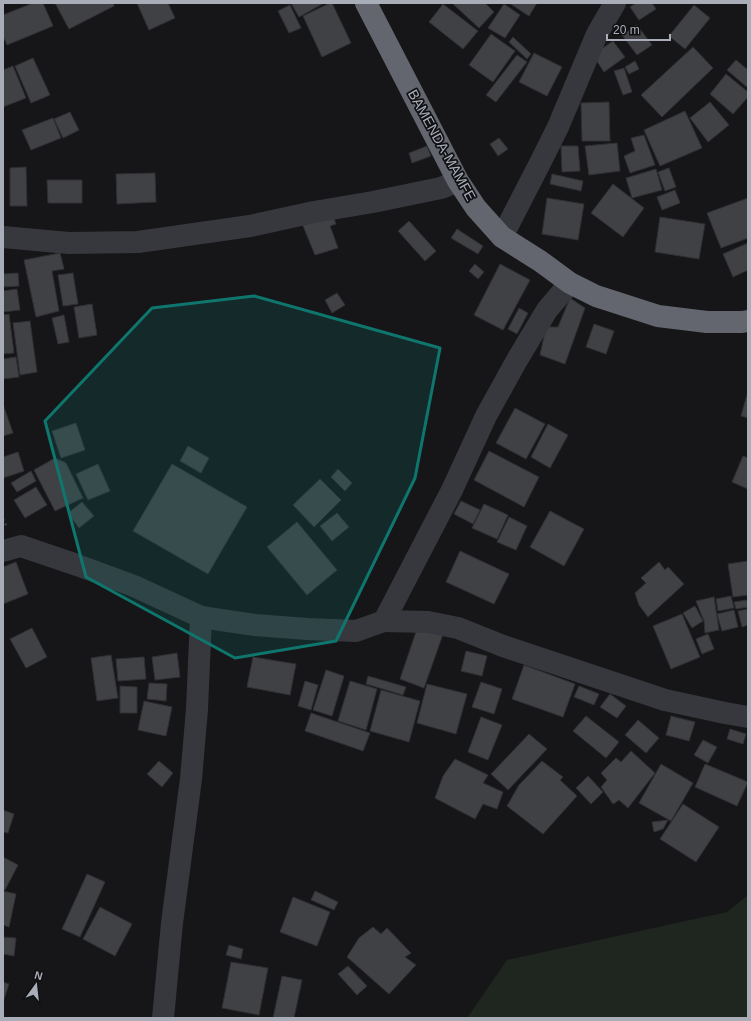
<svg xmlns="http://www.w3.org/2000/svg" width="751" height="1021" font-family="Arial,sans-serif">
<rect width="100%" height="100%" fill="#161618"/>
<path fill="#1e261f" d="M748,895V1018H467L507,960L727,912Z"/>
<g fill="#404145" stroke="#303034">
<path d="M33,3H43L53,26L7,45L3,36V15Z"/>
<path d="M55,3H113L114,6L69,29Z"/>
<path d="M137,3H168L175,18L149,30Z"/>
<path d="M291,3H324L299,17Z"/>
<path d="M330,3H332L351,43L322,57L303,16Z"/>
<path d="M452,3H485L494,12L479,28Z"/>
<path d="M509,3H537L529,16Z"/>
<path d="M636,3H652L656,9L639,20L630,7Z"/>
<path d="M443,4L478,31L463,49L429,22Z"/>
<path d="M504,4L520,15L505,38L488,28Z"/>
<path d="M290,5L301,28L289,33L278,11Z"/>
<path d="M694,5L710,18L685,49L669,36Z"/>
<path d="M637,25L652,45L637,55L622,35Z"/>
<path d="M491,34L515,51L493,82L469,65Z"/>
<path d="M513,37L531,54L527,59L509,42Z"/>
<path d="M613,41L625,57L604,72L593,55Z"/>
<path d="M693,47L713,68L662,117L641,95Z"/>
<path d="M534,53L562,67L547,96L519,82Z"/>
<path d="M517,55L527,62L496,102L486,95Z"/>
<path d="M33,58L50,95L31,103L15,66Z"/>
<path d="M736,60L748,70V88L727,70Z"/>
<path d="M635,61L639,69L629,74L625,67Z"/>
<path d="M13,66L26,98L3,107V70Z"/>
<path d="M624,68L632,92L623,95L614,71Z"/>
<path d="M726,74L748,92V97L733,114L710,94Z"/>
<path d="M609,102L610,141H582L581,103Z"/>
<path d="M710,102L729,125L708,142L690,118Z"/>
<path d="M685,111L702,148L660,166L644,130Z"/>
<path d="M70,112L79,130L63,138L54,119Z"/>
<path d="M53,118L61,138L31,150L22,130Z"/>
<path d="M644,135L655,165L630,173L624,156L635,151L631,138Z"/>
<path d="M499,138L508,149L498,156L490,144Z"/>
<path d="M617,143L620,171L589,175L585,146Z"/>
<path d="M427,146L431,156L412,163L409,153Z"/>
<path d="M561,146H578L580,171L562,172Z"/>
<path d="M26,167L27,206H10V168Z"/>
<path d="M669,168L676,187L665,191L658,172Z"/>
<path d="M656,169L662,190L632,198L626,178Z"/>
<path d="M155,173L156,202L117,204L116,174Z"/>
<path d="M552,174L583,181L581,191L550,184Z"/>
<path d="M47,180H82V203H48Z"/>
<path d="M613,184L644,208L623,237L591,213Z"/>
<path d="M675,190L680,203L662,210L657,197Z"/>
<path d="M547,198L584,204L578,240L542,234Z"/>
<path d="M748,198V238L721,248L707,213Z"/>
<path d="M332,213L336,224L330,226L338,248L315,255L301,221Z"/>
<path d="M660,217L705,224L699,259L655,252Z"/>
<path d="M409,221L436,251L425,261L398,231Z"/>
<path d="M457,229L483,246L478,254L451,238Z"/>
<path d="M748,243V270L733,277L723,254Z"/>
<path d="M60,253L64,269L52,271L59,311L36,317L24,260Z"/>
<path d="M475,264L484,272L478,279L469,271Z"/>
<path d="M500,264L530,280L503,330L474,315Z"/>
<path d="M18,273L19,286L3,287V274Z"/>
<path d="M73,273L78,304L63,306L58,275Z"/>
<path d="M17,289L20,310L3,312V291Z"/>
<path d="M337,293L345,305L332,313L325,300Z"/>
<path d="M570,298L585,308L565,364L540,355L546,327H558Z"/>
<path d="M92,304L97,335L79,338L74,307Z"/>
<path d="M519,308L528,313L517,334L508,329Z"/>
<path d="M9,314L14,353L3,354V315Z"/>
<path d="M64,315L69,342L58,344L52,318Z"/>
<path d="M30,321L37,372L20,375L13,323Z"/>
<path d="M594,324L614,331L606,354L586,347Z"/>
<path d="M16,357L19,377L3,379V359Z"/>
<path d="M748,391V418L741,416Z"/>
<path d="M3,404L13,433L3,436Z"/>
<path d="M515,408L545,424L526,459L496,443Z"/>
<path d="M76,423L85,450L61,458L52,431Z"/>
<path d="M548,424L568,435L550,468L531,457Z"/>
<path d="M188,446L209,458L201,473L180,461Z"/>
<path d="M489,451L539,477L524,507L474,480Z"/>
<path d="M18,452L24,471L3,478V457Z"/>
<path d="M743,456L748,458V489L732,482Z"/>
<path d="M55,458L66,463L83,498L55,511L34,470Z"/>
<path d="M98,464L110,491L88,500L76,474Z"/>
<path d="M172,464L247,507L208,574L133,531Z"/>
<path d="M338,469L352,483L345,491L331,477Z"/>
<path d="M31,471L36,481L17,492L11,483Z"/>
<path d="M320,479L341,500L314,527L293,505Z"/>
<path d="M36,487L47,505L25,518L14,500Z"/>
<path d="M461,501L480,510L473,524L454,514Z"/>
<path d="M82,502L94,516L79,528L68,513Z"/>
<path d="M484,504L508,515L497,539L472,528Z"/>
<path d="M550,511L584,529L564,566L530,547Z"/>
<path d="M337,513L349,527L332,541L320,526Z"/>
<path d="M509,517L527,526L516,550L497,542Z"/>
<path d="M297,522L337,570L307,595L267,547Z"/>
<path d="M460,551L509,574L494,604L446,582Z"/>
<path d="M748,561V595L733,597L728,564Z"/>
<path d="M16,562L28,594L3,604V567Z"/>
<path d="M659,562L665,570L668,567L684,584L648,617L639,605L635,593L646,583L641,578Z"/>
<path d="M731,596L734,608L718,611L716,599Z"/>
<path d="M714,597L719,630L705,633L704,621L696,601Z"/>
<path d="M747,600L748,607L736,609L734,602Z"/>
<path d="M695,606L703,621L692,628L683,613Z"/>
<path d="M748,609V625L742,627L738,611Z"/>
<path d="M734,610L738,627L722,631L717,614Z"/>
<path d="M682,614L700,657L671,669L653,626Z"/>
<path d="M418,626L443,634L424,688L400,679Z"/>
<path d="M32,628L47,657L26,668L10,639Z"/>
<path d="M708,634L714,649L702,654L696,639Z"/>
<path d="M466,651L487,656L482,676L461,671Z"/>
<path d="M177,653L180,677L155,680L152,657Z"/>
<path d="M111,655L118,698L97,701L91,658Z"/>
<path d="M144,657L146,679L118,681L116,659Z"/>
<path d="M253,657L296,664L290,695L247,687Z"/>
<path d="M524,665L575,684L563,717L512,699Z"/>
<path d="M326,670L344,676L332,716L313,710Z"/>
<path d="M368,676L406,687L403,695L366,684Z"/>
<path d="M305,681L318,685L311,710L298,706Z"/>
<path d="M350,681L377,689L366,730L338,721Z"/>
<path d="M481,682L502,689L494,714L472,707Z"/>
<path d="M149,683L167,684L166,701L147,699Z"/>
<path d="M427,684L467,694L456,734L417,723Z"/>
<path d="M120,686L137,687V713H120Z"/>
<path d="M579,686L599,694L594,705L574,697Z"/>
<path d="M381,690L420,701L409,742L370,731Z"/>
<path d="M610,694L626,706L617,718L600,707Z"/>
<path d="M144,701L172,707L166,736L138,730Z"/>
<path d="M311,713L370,733L363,751L305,731Z"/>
<path d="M586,716L619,742L606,758L573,731Z"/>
<path d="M671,716L695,722L689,741L666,735Z"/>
<path d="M481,717L502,725L488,760L468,752Z"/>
<path d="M638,720L659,738L646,753L625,735Z"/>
<path d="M730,729L746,734L743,744L727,739Z"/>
<path d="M529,734L547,749L508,790L491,774Z"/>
<path d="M703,740L717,747L708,763L694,755Z"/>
<path d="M631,751L655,773L628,808L619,800L613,804L601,787L607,780L601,773L616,758L621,762Z"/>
<path d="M455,759L488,775L483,783L503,792L497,809L483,804L475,819L435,798L443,776Z"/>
<path d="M159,761L173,773L162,787L147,774Z"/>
<path d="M542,761L563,777L560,780L577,796L543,834L507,806L519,785Z"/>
<path d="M661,764L693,783L671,821L639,803Z"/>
<path d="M705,764L748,782L737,806L695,787Z"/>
<path d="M588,776L603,792L591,804L576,788Z"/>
<path d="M683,804L719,827L696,862L660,839Z"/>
<path d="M3,810L14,814L8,833L3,832Z"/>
<path d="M668,820L663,829L654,832L652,822Z"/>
<path d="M3,857L18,865L5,890L3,889Z"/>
<path d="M87,874L105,882L80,937L62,929Z"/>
<path d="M3,891L16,894L9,927L3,925Z"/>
<path d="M315,891L338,902L334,910L311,900Z"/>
<path d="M293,897L330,912L317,946L280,932Z"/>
<path d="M100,907L132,924L115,956L83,939Z"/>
<path d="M373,927L381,934L387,928L411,953L405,957L416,965L389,994L347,957L359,938Z"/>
<path d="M3,937L16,938L14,956L3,954Z"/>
<path d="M229,945L243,949L241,959L226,955Z"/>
<path d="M231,962L268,968L259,1015L222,1008Z"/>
<path d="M348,966L367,986L357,995L338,974Z"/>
<path d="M282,976L302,980L294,1018H273Z"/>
<path d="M3,982L9,984L3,1002Z"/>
</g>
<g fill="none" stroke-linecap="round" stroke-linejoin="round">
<path stroke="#3d3f44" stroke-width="2.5" stroke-dasharray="2 3" stroke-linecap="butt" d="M3,519L7,527"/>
<g stroke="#37383d" stroke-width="22">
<path d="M3,237L69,243L138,242L250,226L314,212L373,202L441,188L458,181"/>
<path d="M502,237L539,165L558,127L597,34L615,3"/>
<path d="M3,551L21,546L77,565L134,586L201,617L255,625L307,629L356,631L384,621L452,490L486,416L517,360L547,310L570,283"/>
<path d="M384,621L428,622L458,628L503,646L665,700L725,713L748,717"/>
<path d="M163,1018L172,923L191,779L197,709L201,617"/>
</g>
<path stroke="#63666e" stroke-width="22" d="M366,3L458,181L476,208L502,237L540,261L570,283L596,296L658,316L707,322H742L748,321"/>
</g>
<path fill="#0f766e" fill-opacity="0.2" stroke="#0f766e" stroke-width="3" stroke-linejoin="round" d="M254,296L440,348L415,478L336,641L235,658L86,577L45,421L152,308Z"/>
<g text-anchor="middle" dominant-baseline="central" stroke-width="3.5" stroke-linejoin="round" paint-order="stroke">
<g font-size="14" fill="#a8adb8" stroke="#111113">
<text transform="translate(442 145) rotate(61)">BAMENDA-MAMFE</text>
</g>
</g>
<rect width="751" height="1021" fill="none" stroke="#a8adb8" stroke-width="8"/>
<g transform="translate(36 985) rotate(15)" stroke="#111113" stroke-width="3" paint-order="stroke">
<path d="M0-3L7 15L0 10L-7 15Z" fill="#a8adb8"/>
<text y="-6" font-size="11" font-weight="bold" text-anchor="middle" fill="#a8adb8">N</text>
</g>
<path d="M607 34v6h63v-6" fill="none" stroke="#a8adb8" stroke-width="2"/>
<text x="613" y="34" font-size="12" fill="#a8adb8" stroke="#111113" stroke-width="3" paint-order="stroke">20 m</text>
</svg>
